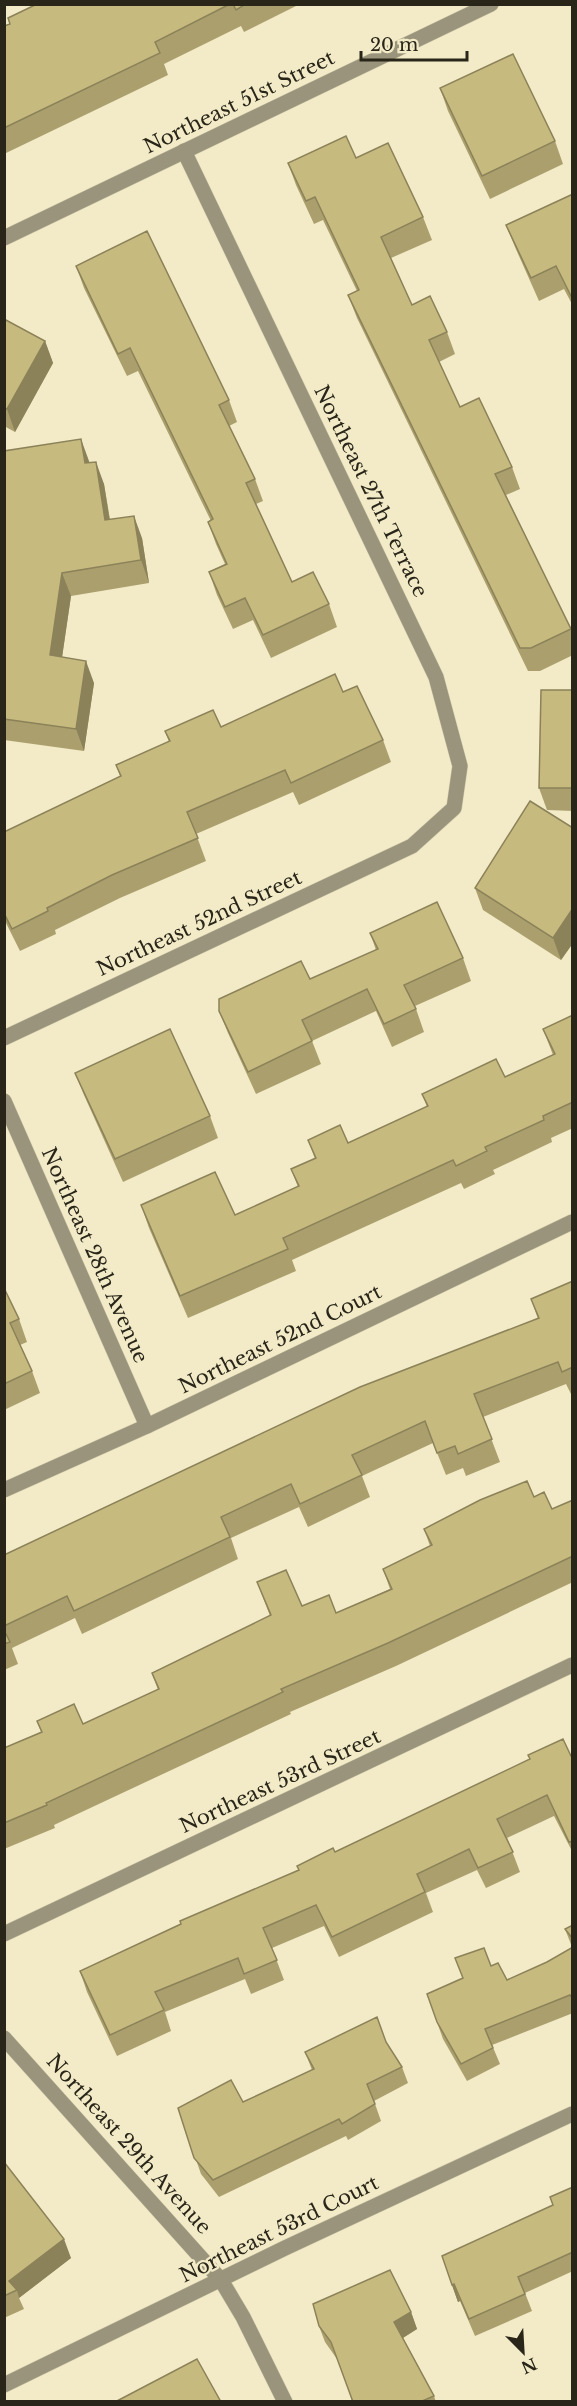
<svg xmlns="http://www.w3.org/2000/svg" width="577" height="2406" font-family="'Libre Baskerville',serif">
<rect width="100%" height="100%" fill="#f3ebc8"/>
<g fill="none" stroke-linecap="round" stroke-linejoin="round">
<defs>
<g id="street">
<path d="M4,238L491,4"/>
<path d="M4,1038L412,846L454,808L460,766L436,677L184,151"/>
<path d="M4,1101L147,1426"/>
<path d="M4,1490L147,1426L572,1222"/>
<path d="M4,1934L572,1665"/>
<path d="M4,2038L221,2280L243,2317L285,2402"/>
<path d="M4,2385L285,2248L572,2114"/>
</g>
</defs>
<use href="#street" stroke="#cfc8a8" stroke-width="16"/>
<use href="#street" stroke="#9a947c" stroke-width="15"/>
</g>
<g fill="#aba06d">
<path d="M37,4H300L244,32L241,26L164,64L168,75L4,154V26L10,24L8,18Z"/>
<path d="M440,88L555,141L563,164L490,199L448,111Z"/>
<path d="M356,158L423,217L432,240L391,258L412,305L447,332L455,354L439,362L460,407L512,467L520,489L506,495L573,634V655L540,671H528L357,318L348,295L357,291L323,220L314,224L296,185L288,163Z"/>
<path d="M573,194V306L564,289L539,301L515,247L506,225Z"/>
<path d="M76,266L229,400L237,422L229,426L255,479L263,501L256,504L292,582L329,604L337,627L271,658L253,620L233,629L217,595L209,572L225,564L216,544L208,522L211,521L138,371L127,376L84,288Z"/>
<path d="M4,319L45,341L53,363L15,432L4,426Z"/>
<path d="M4,451L89,463L104,484L110,519L142,538L149,583L71,596L62,657L94,683L84,751L4,740Z"/>
<path d="M573,690V811L547,810L539,788Z"/>
<path d="M343,692L383,740L391,762L299,805L293,792L196,834L206,861L120,898L55,930L56,934L20,951L4,919V832L120,776L116,765L169,742L165,731L221,727Z"/>
<path d="M573,828V943L561,960L483,910L475,888Z"/>
<path d="M370,933L463,958L471,981L415,1006L424,1032L392,1047L376,1011L312,1041L321,1064L256,1094L228,1033L219,1011L310,979L376,950Z"/>
<path d="M573,1015V1128L551,1138L552,1142L493,1170L495,1174L464,1189L461,1183L292,1260L296,1271L188,1318L149,1228L141,1205L235,1215L298,1187L291,1169L315,1159L308,1140L348,1143L427,1107L422,1094L505,1077L553,1055L543,1029Z"/>
<path d="M75,1073L210,1116L218,1138L123,1182L84,1095Z"/>
<path d="M573,1281V1393L571,1394L566,1384L483,1417L500,1462L466,1476L463,1468L446,1475L433,1443L362,1476L370,1497L308,1527L299,1507L231,1538L238,1559L82,1634L75,1618L12,1648L18,1664L4,1670V1555L538,1319L531,1299Z"/>
<path d="M4,1288L19,1319L27,1342L20,1345L32,1371L40,1393L4,1410Z"/>
<path d="M534,1497L552,1509L573,1500V1582L396,1666L290,1712L291,1714L54,1825L55,1828L4,1849V1748L41,1732L37,1721L83,1724L158,1690L152,1673L270,1616L257,1582L302,1606L336,1613L390,1589L383,1569L430,1546L424,1529Z"/>
<path d="M573,1756V1853L554,1816L507,1838L520,1872L486,1888L477,1870L426,1893L433,1912L339,1957L324,1926L272,1948L284,1980L251,1994L245,1979L165,2012L171,2031L117,2056L87,1992L80,1971L299,1870L335,1852Z"/>
<path d="M573,1925V2013L492,2045L500,2064L467,2081L443,2039L427,1994L491,1966L507,1980L547,1962L572,1947L565,1929Z"/>
<path d="M386,2042L402,2067L408,2083L374,2101L381,2121L348,2140L346,2136L219,2197L201,2174L178,2108L243,2102L312,2070L305,2052Z"/>
<path d="M4,2162L71,2258L19,2298L24,2309L4,2318Z"/>
<path d="M573,2187V2271L525,2293L532,2311L475,2336L460,2301L458,2302L452,2285L552,2205Z"/>
<path d="M411,2312L417,2329L403,2338L434,2396L436,2402H353L337,2359L325,2342L319,2326Z"/>
</g>
<g fill="#8b8259">
<path d="M45,341L53,363L15,432L7,409Z"/>
<path d="M81,439L89,461L93,486L85,463Z"/>
<path d="M96,462L104,484L113,542L105,520Z"/>
<path d="M134,516L142,538L149,583L141,560Z"/>
<path d="M62,573L71,596L59,678L50,655Z"/>
<path d="M86,661L94,683L84,751L76,729Z"/>
<path d="M573,908V943L561,960L553,938Z"/>
<path d="M64,2239L71,2258L19,2298L17,2290L9,2281Z"/>
<path d="M454,2284L460,2301L458,2302L452,2285Z"/>
<path d="M411,2312L417,2329L401,2339L394,2322Z"/>
</g>
<g fill="#c7ba7f" stroke="#8b8259" stroke-width="1.5">
<path d="M37,4H230L155,42L160,53L4,128V26L10,24L8,18Z"/>
<path d="M233,4H246L236,10Z"/>
<path d="M513,54L555,141L482,176L440,88Z"/>
<path d="M346,136L356,158L388,143L423,217L381,237L412,305L430,296L447,332L429,340L460,407L479,398L512,467L495,474L571,629L531,648H520L348,295L359,290L315,197L306,201L288,163Z"/>
<path d="M573,194V300L556,266L531,278L506,225Z"/>
<path d="M147,231L229,400L219,405L255,479L246,483L292,582L313,572L329,604L263,635L245,598L225,607L209,572L227,564L208,522L213,519L130,348L118,354L76,266Z"/>
<path d="M4,319L45,341L7,409L4,408Z"/>
<path d="M81,439L85,463L96,462L105,520L134,516L141,560L62,573L50,655L86,661L76,729L4,719V451Z"/>
<path d="M335,674L343,692L357,686L383,740L291,783L285,770L187,812L198,838L112,875L47,908L48,911L12,929L4,913V832L121,776L116,765L170,741L165,731L213,710L221,727Z"/>
<path d="M541,690H573V788H539Z"/>
<path d="M530,801L573,828V908L553,938L475,888Z"/>
<path d="M437,902L463,958L404,985L416,1009L384,1024L367,989L302,1020L312,1041L248,1072L219,1011V999L301,961L310,979L378,949L370,933Z"/>
<path d="M573,1015V1102L543,1116L544,1120L485,1147L487,1151L456,1166L453,1160L283,1238L288,1249L180,1296L141,1205L215,1172L235,1215L299,1186L291,1169L316,1158L308,1140L340,1125L348,1143L428,1106L422,1094L496,1059L505,1077L555,1054L543,1029Z"/>
<path d="M170,1029L210,1116L115,1159L75,1073Z"/>
<path d="M573,1281V1367L562,1372L558,1362L474,1394L492,1439L458,1454L455,1446L437,1453L425,1421L352,1455L362,1475L300,1504L291,1484L221,1517L230,1537L74,1611L67,1596L4,1626V1555L360,1387L539,1318L531,1299Z"/>
<path d="M4,1288L19,1319L10,1323L32,1371L4,1384Z"/>
<path d="M527,1481L534,1497L544,1492L552,1509L573,1500V1556L388,1643L281,1689L283,1692L46,1803L47,1805L4,1823V1748L42,1732L37,1721L74,1704L83,1724L159,1689L152,1673L271,1615L257,1582L286,1570L302,1606L329,1595L336,1613L392,1589L383,1569L432,1545L424,1529L480,1500Z"/>
<path d="M4,1630L10,1642L4,1644Z"/>
<path d="M563,1739L571,1756H573V1841L569,1842L547,1795L497,1819L513,1852L478,1868L469,1849L417,1874L425,1892L332,1937L316,1905L263,1928L277,1960L244,1974L238,1958L155,1992L164,2010L110,2035L80,1971L181,1924L180,1921L299,1870L297,1866L333,1848L335,1852L530,1759L528,1755Z"/>
<path d="M573,1925V1939L565,1929Z"/>
<path d="M573,1947V1999L570,1995L485,2029L493,2048L461,2064L437,2022L427,1994L463,1978L455,1958L484,1948L491,1966L498,1963L507,1980L547,1962Z"/>
<path d="M377,2017L386,2042L402,2067L367,2084L375,2104L342,2124L339,2119L213,2180L194,2158L178,2108L231,2080L243,2102L314,2069L305,2052Z"/>
<path d="M4,2162L64,2239L9,2281L17,2290L4,2296Z"/>
<path d="M573,2187V2252L518,2277L525,2294L469,2319L454,2284L452,2285L442,2256L553,2205L550,2197Z"/>
<path d="M390,2270L411,2312L394,2322L434,2396L420,2402H353L331,2342L319,2326L313,2304Z"/>
<path d="M197,2359L221,2402H115Z"/>
</g>
<g text-anchor="middle" dominant-baseline="central" stroke-width="4.5" stroke-linejoin="round" paint-order="stroke">
<g font-size="20" fill="#292619" stroke="#f3ebc8">
<text transform="translate(239 102) rotate(-26)">Northeast 51st Street</text>
<text transform="translate(371 491) rotate(64)">Northeast 27th Terrace</text>
<text transform="translate(199 923) rotate(-25)">Northeast 52nd Street</text>
<text transform="translate(95 1255) rotate(66)">Northeast 28th Avenue</text>
<text transform="translate(280 1339) rotate(-26)">Northeast 52nd Court</text>
<text transform="translate(280 1781) rotate(-25)">Northeast 53rd Street</text>
<text transform="translate(129 2144) rotate(48)">Northeast 29th Avenue</text>
<text transform="translate(279 2229) rotate(-26)">Northeast 53rd Court</text>
</g>
</g>
<rect width="577" height="2406" fill="none" stroke="#292619" stroke-width="12"/>
<g transform="translate(523 2352) rotate(156)" stroke="#f3ebc8" stroke-width="4.5" paint-order="stroke">
<path d="M0-4.5L10 22L0 15L-10 22Z" fill="#292619"/>
<text y="-9" font-size="16" font-weight="bold" text-anchor="middle" fill="#292619">N</text>
</g>
<path d="M361 51v9h106v-9" fill="none" stroke="#292619" stroke-width="3"/>
<text x="370" y="51" font-size="18" fill="#292619" stroke="#f3ebc8" stroke-width="4.5" paint-order="stroke">20 m</text>
</svg>
